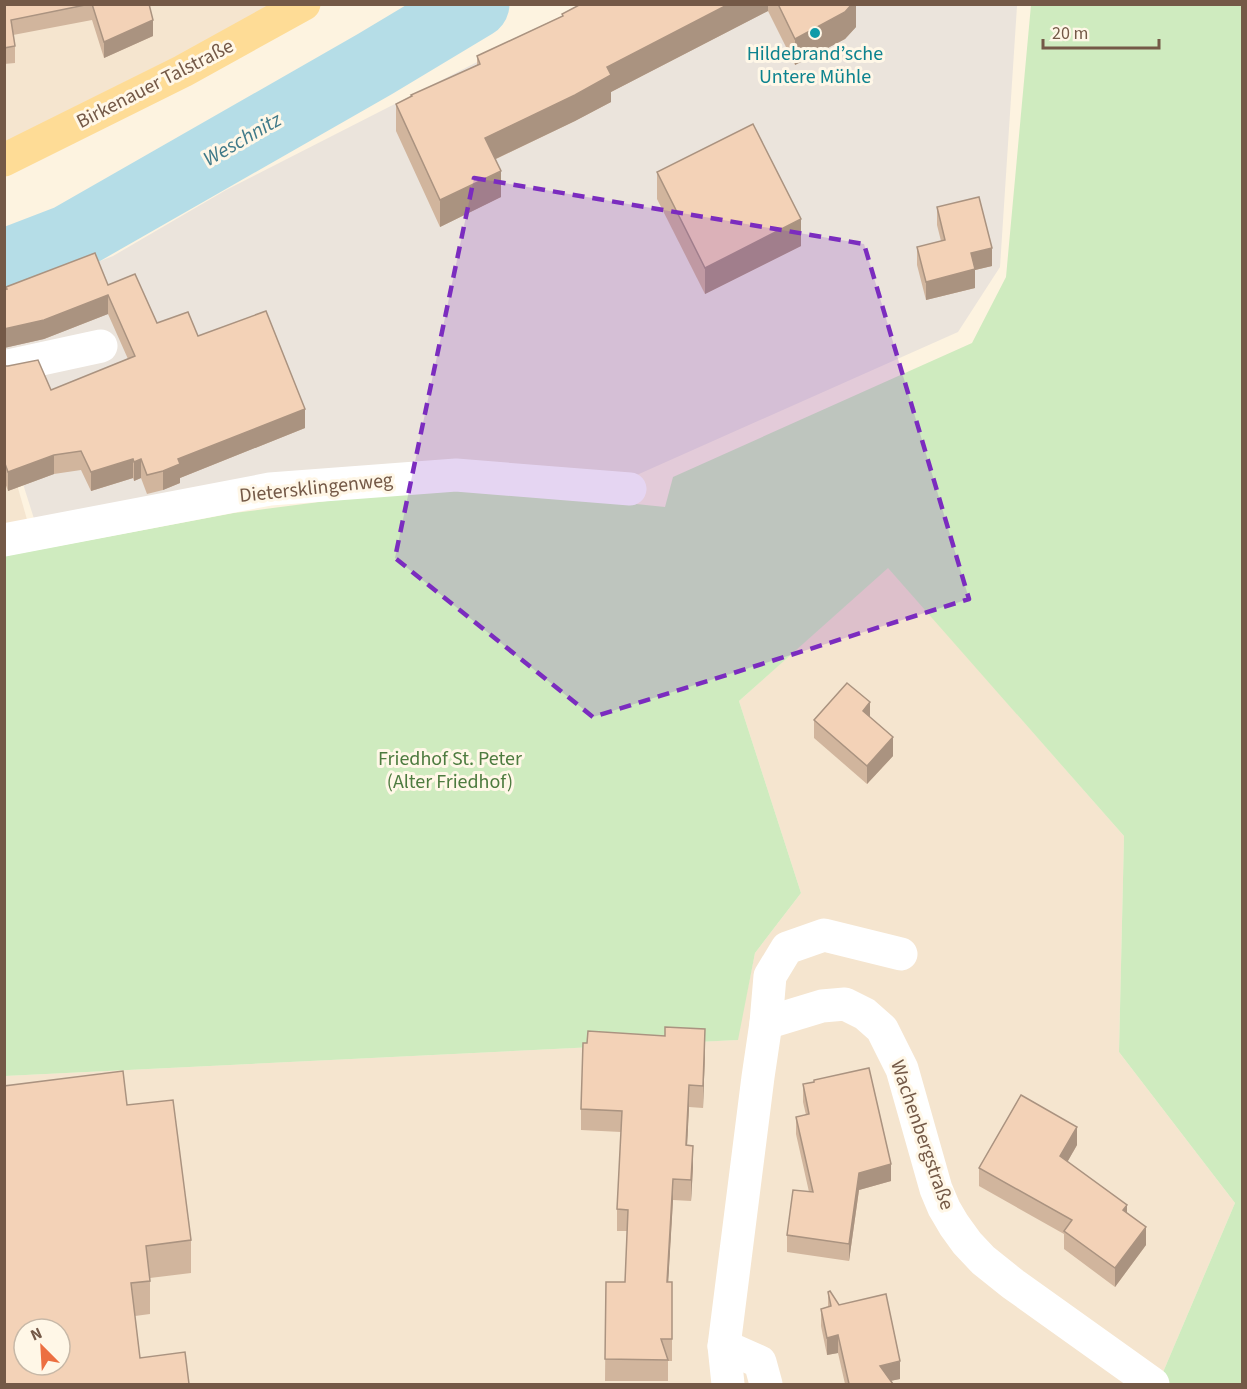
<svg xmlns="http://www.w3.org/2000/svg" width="1247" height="1389" font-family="'Source Sans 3',sans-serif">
<rect width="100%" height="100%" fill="#fdf3e0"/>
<g fill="#f5e5cf" fill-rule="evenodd">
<path d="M5,5H320L5,173Z"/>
<path d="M4,439L34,544L4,550Z"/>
<path d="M888,567L1124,836L1119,1052L1235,1203L1158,1384H5V1076L737,1040L755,953L801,893L739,701ZM24,1329H60V1365H24Z"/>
</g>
<path fill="#ebe4dc" d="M1016,4L1017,6L1000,267L958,332L630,478L448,467L36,525L5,427L4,299L113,256L226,190L589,5Z"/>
<path fill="#cfebbf" d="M1031,5H1242V1384H1158L1235,1203L1119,1052L1124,836L888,568L739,701L801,893L755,953L738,1040L5,1076V556L234,513L451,485L665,507L673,477L972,343L1006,277Z"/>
<path fill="#b5dde7" stroke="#9bccd9" stroke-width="1.5" d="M204,149L221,182L85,253L5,286V243L67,222L123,195Z"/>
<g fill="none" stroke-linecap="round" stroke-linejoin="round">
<path stroke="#b5dde7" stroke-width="69" d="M4,264L69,239L375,64L475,4"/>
<g stroke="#fff" stroke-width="33">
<path d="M4,367L101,346"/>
<path d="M4,540L270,489L456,475L630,489"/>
<path d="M766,1023L822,1006L845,1004L865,1014L882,1029L902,1069L936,1189L944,1208L954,1225L967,1243L983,1260L1013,1284L1153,1384"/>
<path d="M724,1346L760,1362L766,1384"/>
<path d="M728,1384L724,1346L758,1077L766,1023L770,976L787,948L824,935L901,954"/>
</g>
<path stroke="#fedc96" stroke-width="33" d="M4,160L183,71L304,4"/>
</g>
<g fill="#d1b59d">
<path d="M4,4H149L153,36L104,58L92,20L13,35L15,46V63L4,64Z"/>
<path d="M581,4H856V27L845,39L795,65L768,11L611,92V102L575,121L496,159L501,197L440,227L396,131V104L477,65V56L562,16V14Z"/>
<path d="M657,172L801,246L705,294L657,199Z"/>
<path d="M937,207L992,266L975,270V288L926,300L917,265V247L941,241L937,225Z"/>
<path d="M108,285L157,323L198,336L305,428L180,478V483L163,490L147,494L141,478L134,481L133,478L91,491L81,470L54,474L8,491L4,480V366L51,390L128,359L108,314L44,339L4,348V290Z"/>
<path d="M870,718L893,756L867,784L814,738V720Z"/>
<path d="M705,1051L703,1108L689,1107L687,1145L693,1167L691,1201L673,1200L668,1282H672V1361H668V1381H605L606,1282H625L627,1231H617V1209L621,1132L581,1130V1109Z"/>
<path d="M803,1084L891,1181L859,1190L849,1261L787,1252V1235L809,1192L796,1134V1117L806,1115L803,1102Z"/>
<path d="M127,1105L191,1240V1273L150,1278V1314L135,1316L140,1358L4,1384Z"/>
<path d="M1077,1145L1067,1162L1127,1213L1146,1245L1115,1287L1064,1249V1234L979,1186V1168Z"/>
<path d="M828,1292L839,1305L900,1379L890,1381L893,1384H845L838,1353L827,1355L821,1326V1309L828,1307Z"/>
</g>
<g fill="#aa9380">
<path d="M729,4H768V11L611,92V102L575,121L485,164V138L607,67Z"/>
<path d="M852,4H856V27L845,39L795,65V39Z"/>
<path d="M153,20V36L104,58V42Z"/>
<path d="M501,171V197L440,227V200Z"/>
<path d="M801,219V246L705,294V268Z"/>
<path d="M992,248V266L975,270V288L926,300V282L971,253Z"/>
<path d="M108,295V314L44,339L4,348V329Z"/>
<path d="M305,409V428L180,478V483L163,490V471L178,459Z"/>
<path d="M54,455V474L8,491V472Z"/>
<path d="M133,459V478L91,491V472Z"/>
<path d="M141,459V478L134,481V462Z"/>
<path d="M870,702V721L863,711Z"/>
<path d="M893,737V756L867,784V766Z"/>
<path d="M705,1029V1051L703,1108V1086Z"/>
<path d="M689,1085V1107L686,1167V1145Z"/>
<path d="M1077,1127V1145L1060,1175V1156Z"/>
<path d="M693,1146V1167L691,1201V1180Z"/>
<path d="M891,1164V1181L859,1190L849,1261V1244L859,1173Z"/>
<path d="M673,1179V1200L667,1303V1282Z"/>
<path d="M1127,1205V1223L1123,1210Z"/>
<path d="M1146,1227V1245L1115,1287V1268Z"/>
<path d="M838,1335V1353L827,1355V1338Z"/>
<path d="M900,1361V1379L880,1383V1366Z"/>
</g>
<g fill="#f3d2b7" stroke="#aa9380" stroke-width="1.5" fill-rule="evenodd">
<path d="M4,4H90L11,20L15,46L4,48Z"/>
<path d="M92,4H149L153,20L104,42Z"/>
<path d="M581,4H729L607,67L611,75L575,95L485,138L501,171L440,200L396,104L412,96L411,95L480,64L477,56L563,16L562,14Z"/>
<path d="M778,4H852L845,12L795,39Z"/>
<path d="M753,124L801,219L705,268L657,172Z"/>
<path d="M979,197L992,248L971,253L975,269L926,282L917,247L945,240L937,207Z"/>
<path d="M95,253L108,285L135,274L157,323L188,312L198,336L266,311L305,409L178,459L180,464L163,471L147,475L141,459L134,462L133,459L91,472L81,451L54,455L8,472L4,461V366H8L38,360L51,390L135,356L108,295L44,320L4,329V290L7,289L6,287Z"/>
<path d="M847,683L870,702L863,711L893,737L867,766L814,720Z"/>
<path d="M665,1027L705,1029L703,1086L689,1085L686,1145L693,1146L691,1180L673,1179L667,1282H672V1339H661L668,1360L605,1359L606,1282H625L628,1210L617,1209L622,1111L581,1109L583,1043H587L588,1031L665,1036Z"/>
<path d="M869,1068L891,1164L859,1173L849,1244L787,1235L793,1190L813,1192L796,1117L809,1114L803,1084L814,1082V1080Z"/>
<path d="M123,1071L127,1105L173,1100L191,1240L146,1246L150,1281L131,1283L140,1358L185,1352L189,1384H4V1086ZM24,1329H60V1365H24Z"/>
<path d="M1021,1095L1077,1127L1060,1156L1127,1205L1123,1210L1146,1227L1115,1268L1064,1231L1072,1220L979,1168Z"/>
<path d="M830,1291L839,1305L886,1294L900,1361L880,1366L893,1384H849L838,1335L827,1338L821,1309L831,1306L828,1292Z"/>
</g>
<path fill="#7b2cbf" fill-opacity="0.2" stroke="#7b2cbf" stroke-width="4.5" stroke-dasharray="12 8" stroke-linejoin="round" d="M474,178L864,244L969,599L593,717L395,558Z"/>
<circle fill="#0f9aa8" stroke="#fff7e7" stroke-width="2" cx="815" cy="33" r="6"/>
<g text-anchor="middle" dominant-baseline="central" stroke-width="6" stroke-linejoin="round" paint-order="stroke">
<g font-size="20" fill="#0d838f" stroke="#fff7e7">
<text x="815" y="54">Hildebrand’sche<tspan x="815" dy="23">Untere Mühle</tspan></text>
</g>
<g font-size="20" fill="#745947" stroke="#fff7e7">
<text transform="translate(155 84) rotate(-27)">Birkenauer Talstraße</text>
<text transform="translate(316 488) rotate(-6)">Dietersklingenweg</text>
<text transform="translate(922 1135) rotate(71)">Wachenbergstraße</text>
</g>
<g font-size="20" fill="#4d7b3f" stroke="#fff7e7">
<text x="450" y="759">Friedhof St. Peter<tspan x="450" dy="23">(Alter Friedhof)</tspan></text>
</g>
<g font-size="21" font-style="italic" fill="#407a89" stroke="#fff7e7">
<text transform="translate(242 139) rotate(-30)">Weschnitz</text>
</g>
</g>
<rect width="1247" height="1389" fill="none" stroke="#745947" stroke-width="12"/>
<g transform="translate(42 1347) rotate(336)"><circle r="28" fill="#fff7e7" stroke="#c7b8a7" stroke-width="1.5"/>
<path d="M0-4.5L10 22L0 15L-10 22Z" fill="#ec6f41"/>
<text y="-9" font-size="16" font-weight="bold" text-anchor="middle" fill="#745947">N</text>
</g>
<path d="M1043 39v9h116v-9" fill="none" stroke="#745947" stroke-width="3"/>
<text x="1052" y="39" font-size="18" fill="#745947" stroke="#fff7e7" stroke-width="4.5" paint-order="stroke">20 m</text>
</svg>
